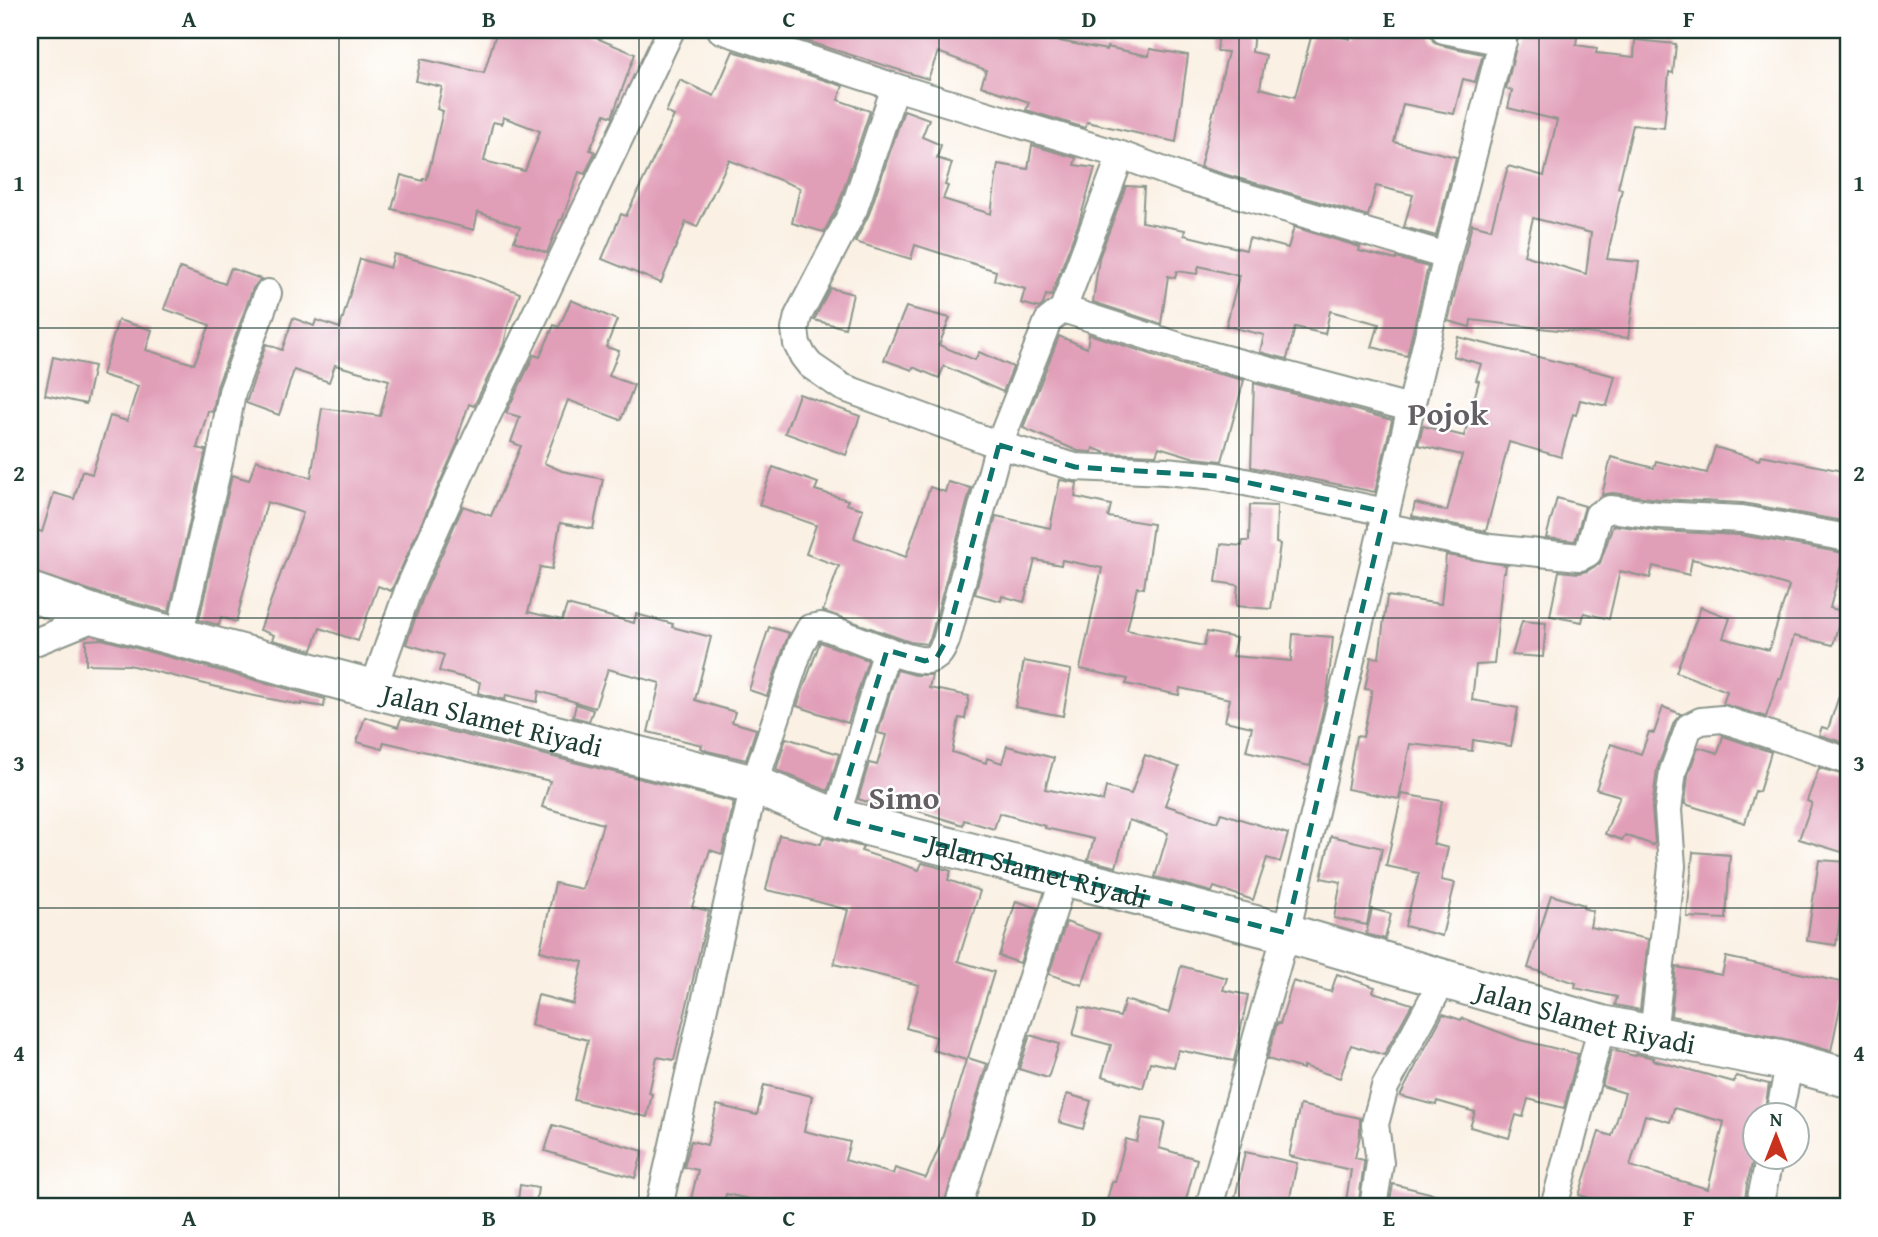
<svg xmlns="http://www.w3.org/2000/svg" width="1878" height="1237" font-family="'Gentium Book Plus',serif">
<rect width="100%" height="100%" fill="#fff"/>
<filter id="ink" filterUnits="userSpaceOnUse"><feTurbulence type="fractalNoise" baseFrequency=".0143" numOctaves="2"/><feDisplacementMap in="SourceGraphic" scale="14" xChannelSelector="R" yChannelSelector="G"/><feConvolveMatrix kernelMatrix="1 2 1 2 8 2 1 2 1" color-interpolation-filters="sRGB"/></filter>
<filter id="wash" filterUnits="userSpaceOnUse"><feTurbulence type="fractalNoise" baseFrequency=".00686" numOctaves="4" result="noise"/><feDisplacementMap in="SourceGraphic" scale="28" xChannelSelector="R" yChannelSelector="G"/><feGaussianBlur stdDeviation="1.57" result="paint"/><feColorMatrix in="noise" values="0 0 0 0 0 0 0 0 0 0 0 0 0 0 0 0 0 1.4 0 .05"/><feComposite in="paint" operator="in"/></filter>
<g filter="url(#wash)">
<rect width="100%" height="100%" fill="#faf0e3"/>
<g id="blocks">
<g fill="#e19eb7" fill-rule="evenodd">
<path d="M497,30H577L635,54L612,117L605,114L590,150L595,152L585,174L579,172L562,220H560L547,253L514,241L520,227L478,212L474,230L392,209L401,175L423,181V179H427L443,111L437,109L442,87L416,81L421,59L484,73ZM503,117L540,131L525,171L484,161L493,122L502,124Z"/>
<path d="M771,30H1040L1038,37L1107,50V47L1149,56L1150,49L1188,55L1176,142L1087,122L1085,128L1026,110L1029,102L981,86L986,70L938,52L928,79Z"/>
<path d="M1219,30H1254L1252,52L1266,55L1260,88L1295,97L1313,30L1350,39L1352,30H1429L1433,41L1440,45L1483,54L1475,82L1463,79L1454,114L1403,104L1394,142L1456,157L1436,236L1404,227L1413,195L1376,186L1368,216L1200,167L1228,52L1217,51Z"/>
<path d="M1520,30H1578L1576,45L1597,48L1596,53L1634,57L1635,40L1676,44L1673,73L1669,72L1664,128L1633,125L1618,188L1622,189L1607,259L1639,262L1628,338L1471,320L1470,327L1448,321L1472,224L1491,229L1508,166L1544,176L1557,120L1508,108L1512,91L1506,89ZM1533,218L1591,233L1586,274L1524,255Z"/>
<path d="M733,51L843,86L838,100L870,111L839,203L824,232L792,223L800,188L729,160L697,227L686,222L661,283L602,259L621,214L626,216L674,116L666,112L680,80L714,96Z"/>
<path d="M904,110L929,119L922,137L941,145L937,158L952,163L945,185L948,186L943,199L991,214L998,164L1028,169L1032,145L1076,158L1074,165L1095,168L1079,222L1051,296L1046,295L1043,305L1039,308L1021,303L1025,289L994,280L996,271L915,245L911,259L855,242L869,214Z"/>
<path d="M1126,186L1144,187L1142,222L1185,230L1184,235L1246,250L1249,238L1288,248L1294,227L1360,247L1359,251L1396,260L1397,258L1428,267L1407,356L1372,347L1379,324L1330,311L1325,334L1295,327L1287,359L1260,352L1264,335L1226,326L1239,276L1199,266L1197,274L1177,271L1175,278L1168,276L1161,324L1093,302L1099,258Z"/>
<path d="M394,254L472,275L520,293L508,326L504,344L474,406L469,404L457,439L459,440L391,591L378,586L358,641L320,628L312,650L272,640L274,635L260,630L303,513L267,502L236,622L221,617L219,625L199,620L232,475L249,480L256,460L311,478L322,408L380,416L389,380L335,365L329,382L294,370L279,415L246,403L266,344L282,350L293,318L314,326L316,320L340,328L360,259L390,268Z"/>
<path d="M180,268L225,284L231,268L261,279L253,288L217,387L213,412L208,411L197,448L206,450L169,612L105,595L30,571V528L42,532L54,493L74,499L82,471L92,474L110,416L127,421L138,386L102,375L118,320L152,330L146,350L194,364L210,325L164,309Z"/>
<path d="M830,288L853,294L845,328L814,320Z"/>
<path d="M571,300L617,320L606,347L619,351L609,376L634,385L621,420L568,400L544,463L562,471L603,479L593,529L560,523L552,569L540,567L528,612L562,620L567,605L634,623L636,614L673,624L672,627L711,637L695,700L735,712L732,722L756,729L746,760L707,751L701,748L702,745L648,732L660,683L608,669L595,708L539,691L537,702L506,695L505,700L478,693L480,682L439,671L444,655L406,644L424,594L463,506L491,516L521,446L511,442L520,417L506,413L534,355L540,357L554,325L559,327Z"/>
<path d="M906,307L950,318L939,345L975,360L979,352L1013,367L1003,392L944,366L939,378L913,367L912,370L884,360Z"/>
<path d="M1089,334L1190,367L1244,380L1222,461L1195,458L1159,447L1156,455L1106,453L1093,448L1092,452L1078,451L1023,428L1059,336L1087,348Z"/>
<path d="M1458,337L1615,376L1607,406L1580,400L1576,415L1573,414L1561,457L1509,442L1486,531L1412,516L1415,503L1447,511L1462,455L1418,445L1423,426L1464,436L1479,381L1476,380L1481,364L1453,356Z"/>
<path d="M53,357L94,366L86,404L45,395Z"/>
<path d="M1254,383L1392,420L1375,492L1251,467Z"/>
<path d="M799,394L860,416L846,455L785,433Z"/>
<path d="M1715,447L1759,460L1761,455L1848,472V522L1743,503L1659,499L1612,493L1602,495L1611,457L1654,468L1656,461L1707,473Z"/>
<path d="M773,467L818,483L815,490L848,500L846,504L863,509L854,538L906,557L930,487L945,492L948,482L971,488L931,636L927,644L910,642L823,611L839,566L806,554L816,525L759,505Z"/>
<path d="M1060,480L1077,483L1075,497L1111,505L1108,517L1153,524L1144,588L1137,587L1127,630L1204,646L1207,632L1236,638L1232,656L1291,661L1293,634L1333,637L1328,688L1310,766L1246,751L1252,727L1225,721L1230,699L1180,688L1179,695L1126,684L1128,679L1080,669L1102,568L1062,560L1061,565L1035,560L1024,602L1002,596L1001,601L975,594L996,516L1050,528Z"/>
<path d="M1557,498L1585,506L1575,541L1546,538Z"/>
<path d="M1250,505L1277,506L1276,543L1280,544L1271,609L1236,606L1238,585L1216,582L1221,544L1242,546L1243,541H1249Z"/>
<path d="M1613,525L1657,531L1740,535L1844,553L1830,608L1842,611L1833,645L1794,636L1781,679L1779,678L1766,717L1723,704L1727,691L1676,672L1701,607L1730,618L1723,638L1769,650L1789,586L1740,571L1692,559L1689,575L1653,566L1650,578L1620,571L1609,619L1584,613L1582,622L1550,616L1559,571L1579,573L1587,571L1600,563Z"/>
<path d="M1446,555L1506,565L1505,572H1503L1494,664L1476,665L1472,700L1518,708L1511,746L1473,740L1472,751L1410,744L1399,799L1347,789L1356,736L1363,737L1372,690L1365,689L1371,657L1379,658L1387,596L1441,604Z"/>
<path d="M1522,621L1546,623L1543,657L1512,655Z"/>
<path d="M769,627L789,633L767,696L749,690Z"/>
<path d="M102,639L325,699L324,707L301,703V705L245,694L129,665L86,664V640Z"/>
<path d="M820,642L868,660L848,723L797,706Z"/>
<path d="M1024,661L1071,670L1063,716L1015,707Z"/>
<path d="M897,670L915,675H932L929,688L969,696L965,719L959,718L952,752L986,763L987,758L1002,763L1007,746L1054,758L1045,789L1103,801L1106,787L1131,794L1145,755L1179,767L1165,805L1217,822L1221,813L1288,834L1280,862L1267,858L1253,900L1214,887L1212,892L1155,877L1168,833L1129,820L1116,867L1088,860L1094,839L1045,828V826L999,813L994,829L964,820L963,825L902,806L900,812L858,799L869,763L877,765L886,735L878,733Z"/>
<path d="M1845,678H1848V744L1819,735L1822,727L1828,729Z"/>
<path d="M576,704L593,710L589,721L573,717Z"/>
<path d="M1663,707L1681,714L1674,722L1657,769L1652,808L1655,842L1653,845L1625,835L1622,840L1605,834L1620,796L1596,789L1611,744L1641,754L1649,732L1654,733Z"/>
<path d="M365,717L398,727L401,719L734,802L722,854L710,850L692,907L709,911L674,1060L657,1057L649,1093L652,1094L647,1117L574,1100L588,1040L531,1025L538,995L573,1004L583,962L540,951L555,883L582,889L603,824L542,807L550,781L384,742L382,749L357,742Z"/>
<path d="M1723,736L1771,752L1759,792L1755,791L1745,823L1685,804L1688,775L1698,747L1718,753Z"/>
<path d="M786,738L839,754L828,791L776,770Z"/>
<path d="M1819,768L1848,776V854L1799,839L1812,803L1807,801Z"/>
<path d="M1402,794L1442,801L1433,844L1448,848L1441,880L1455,883L1442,936L1405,926L1419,873L1386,866Z"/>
<path d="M779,835L821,844L823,837L863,847L861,851L919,870L922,863L934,866L951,871L948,880L980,891L958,961L994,972L968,1058L987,1064L943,1207H786L726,1194L723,1207L691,1199L698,1170L684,1167L691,1141L707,1145L717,1105L757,1115L764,1085L812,1096L804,1131L850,1142L845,1160L893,1174L895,1168L926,1178L939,1148L966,1060L933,1050L936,1037L906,1028L919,985L834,964L848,910L800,897L766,890Z"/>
<path d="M1331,836L1382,848L1367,925L1334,918L1341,882L1321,878Z"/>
<path d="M1693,852L1730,855L1726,919L1687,917Z"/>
<path d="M1819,860L1848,862L1836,945L1807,941Z"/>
<path d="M1551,895L1584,905L1583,908L1593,911L1590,927L1648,939L1640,1010L1615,1005L1617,997L1575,988L1576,983L1528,968Z"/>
<path d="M1016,901L1038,908L1020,963L999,956Z"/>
<path d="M1372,909L1391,914L1385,939L1366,934Z"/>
<path d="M1066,922L1100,934L1082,985L1049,974Z"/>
<path d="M1726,957L1845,983L1831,1051L1794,1041L1671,1016L1676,967L1722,975Z"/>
<path d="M1181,966L1227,978L1223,990L1248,995L1234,1061L1178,1050L1174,1067L1150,1062L1143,1088L1102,1076L1111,1045L1073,1035L1080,1007L1120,1017L1125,1000L1169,1013Z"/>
<path d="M1337,974L1375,987L1373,992L1412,1004L1384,1055L1351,1045L1340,1078L1303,1066V1069L1267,1059L1277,1023L1280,1024L1293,981L1331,992Z"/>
<path d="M1443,1014L1461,1020L1462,1018L1520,1040L1578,1054L1564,1108L1528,1099L1523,1117L1516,1115L1509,1138L1470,1127L1475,1112L1437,1101L1436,1105L1400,1096Z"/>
<path d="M1030,1035L1059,1044L1048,1078L1019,1069Z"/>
<path d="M1612,1050L1635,1056L1636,1054L1654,1058L1653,1060L1734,1082L1736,1076L1769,1084L1764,1115H1755V1151L1747,1184L1744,1207H1620L1579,1195L1599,1132L1612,1136L1625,1093L1602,1086ZM1674,1108L1724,1122L1708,1189L1630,1166L1645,1115L1670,1122Z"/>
<path d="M1067,1094L1091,1101L1083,1129L1059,1122Z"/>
<path d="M1300,1105L1360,1118V1135L1355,1158L1364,1160V1163L1358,1207H1345L1351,1170L1289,1156Z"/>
<path d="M1142,1118L1165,1122L1159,1148L1197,1159L1184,1207H1105L1112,1182H1115L1126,1139L1137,1142Z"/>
<path d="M553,1125L643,1151L635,1178L545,1151Z"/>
<path d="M1245,1152L1297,1163L1288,1207H1233Z"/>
<path d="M1393,1184L1458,1200L1457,1207H1389Z"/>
<path d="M520,1185L538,1188L535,1207H517Z"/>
</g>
</g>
</g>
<g filter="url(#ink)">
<use href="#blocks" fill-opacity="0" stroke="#8c968c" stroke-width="2"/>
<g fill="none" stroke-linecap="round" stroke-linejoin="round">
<defs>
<g id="street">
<path d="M721,30L895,87L1121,155L1186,179L1447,256"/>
<path d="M1444,30L1503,42"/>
<path d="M895,87L854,209L798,316L795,329L797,344L803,356L810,365L842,387L999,445L1075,467L1165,471L1217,476L1385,512"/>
<path d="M1063,309L1188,349L1410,408"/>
<path d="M1382,526L1490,548L1580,557L1588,553L1598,515L1610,509L1658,515L1742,519L1848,538"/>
<path d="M179,637L222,449L232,392L268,293"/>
<path d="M30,644L99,616"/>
<path d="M373,689L409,588L477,437L671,30"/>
<path d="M836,818L887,650"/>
<path d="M1653,1035L1672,866L1668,810L1673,771L1689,727L1701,721L1722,719L1848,761"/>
<path d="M1779,1114L1790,1062"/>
<path d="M659,1207L754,785L801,644L810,628L821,626C845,632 908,663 928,660C939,658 942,650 946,641L999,445L1048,321L1063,309L1121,155"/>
<path d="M958,1207L1064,877"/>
<path d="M1209,1207L1286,933L1447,256L1505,30"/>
<path d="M1373,1207L1380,1163L1375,1124L1385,1087L1443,980"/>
<path d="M1554,1207L1602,1025"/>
<path d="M1759,1207L1770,1156"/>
</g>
<g id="secondary">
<path id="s1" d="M30,592L99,616L373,689L754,785L836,818L1286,933L1602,1025L1790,1062L1848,1078"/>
</g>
</defs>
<use href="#street" stroke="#8c968c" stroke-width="30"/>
<use href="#secondary" stroke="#8c968c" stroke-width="42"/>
<use href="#street" stroke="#fff" stroke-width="26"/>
<use href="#secondary" stroke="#fff" stroke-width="38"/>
</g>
</g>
<path fill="none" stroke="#0f766e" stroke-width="5" stroke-dasharray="14 9" stroke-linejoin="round" d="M999,445L1075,467L1217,476L1385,512L1286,933L836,818L887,650L925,661L937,657L946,641Z"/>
<path fill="none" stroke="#1f3d34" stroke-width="2" stroke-opacity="0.55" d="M339,30V1207M639,30V1207M939,30V1207M1239,30V1207M1539,30V1207M30,328H1848M30,618H1848M30,908H1848"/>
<g text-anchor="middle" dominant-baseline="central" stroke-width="5" stroke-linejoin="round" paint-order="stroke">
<g font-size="28" fill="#1f3d34" stroke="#fff">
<text stroke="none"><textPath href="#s1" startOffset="480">Jalan Slamet Riyadi</textPath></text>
<text stroke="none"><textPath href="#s1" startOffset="1046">Jalan Slamet Riyadi</textPath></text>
<text stroke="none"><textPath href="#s1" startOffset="1614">Jalan Slamet Riyadi</textPath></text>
</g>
<g font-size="32" font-weight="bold" fill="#635f62" stroke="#fff">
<text x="1448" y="413">Pojok</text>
<text x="904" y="797">Simo</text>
</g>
</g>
<rect width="1878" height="1237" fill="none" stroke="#fff" stroke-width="77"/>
<g transform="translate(1776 1136)"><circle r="33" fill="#ffffff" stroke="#a5b1ae" stroke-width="2"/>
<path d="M0-5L12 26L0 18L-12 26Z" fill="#c8321e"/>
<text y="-10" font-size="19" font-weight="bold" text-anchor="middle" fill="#1f3d34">N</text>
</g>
<rect x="38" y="38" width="1802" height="1160" fill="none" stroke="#1f3d34" stroke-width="2.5"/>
<g font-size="23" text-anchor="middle" font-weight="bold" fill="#1f3d34">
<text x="189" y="27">A</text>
<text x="489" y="27">B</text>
<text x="789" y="27">C</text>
<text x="1089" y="27">D</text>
<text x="1389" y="27">E</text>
<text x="1689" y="27">F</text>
<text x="19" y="191">1</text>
<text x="1859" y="191">1</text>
<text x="19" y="481">2</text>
<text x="1859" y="481">2</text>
<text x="19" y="771">3</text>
<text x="1859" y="771">3</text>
<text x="19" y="1061">4</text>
<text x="1859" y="1061">4</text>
<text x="189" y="1226">A</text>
<text x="489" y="1226">B</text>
<text x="789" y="1226">C</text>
<text x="1089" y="1226">D</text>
<text x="1389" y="1226">E</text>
<text x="1689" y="1226">F</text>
</g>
</svg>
